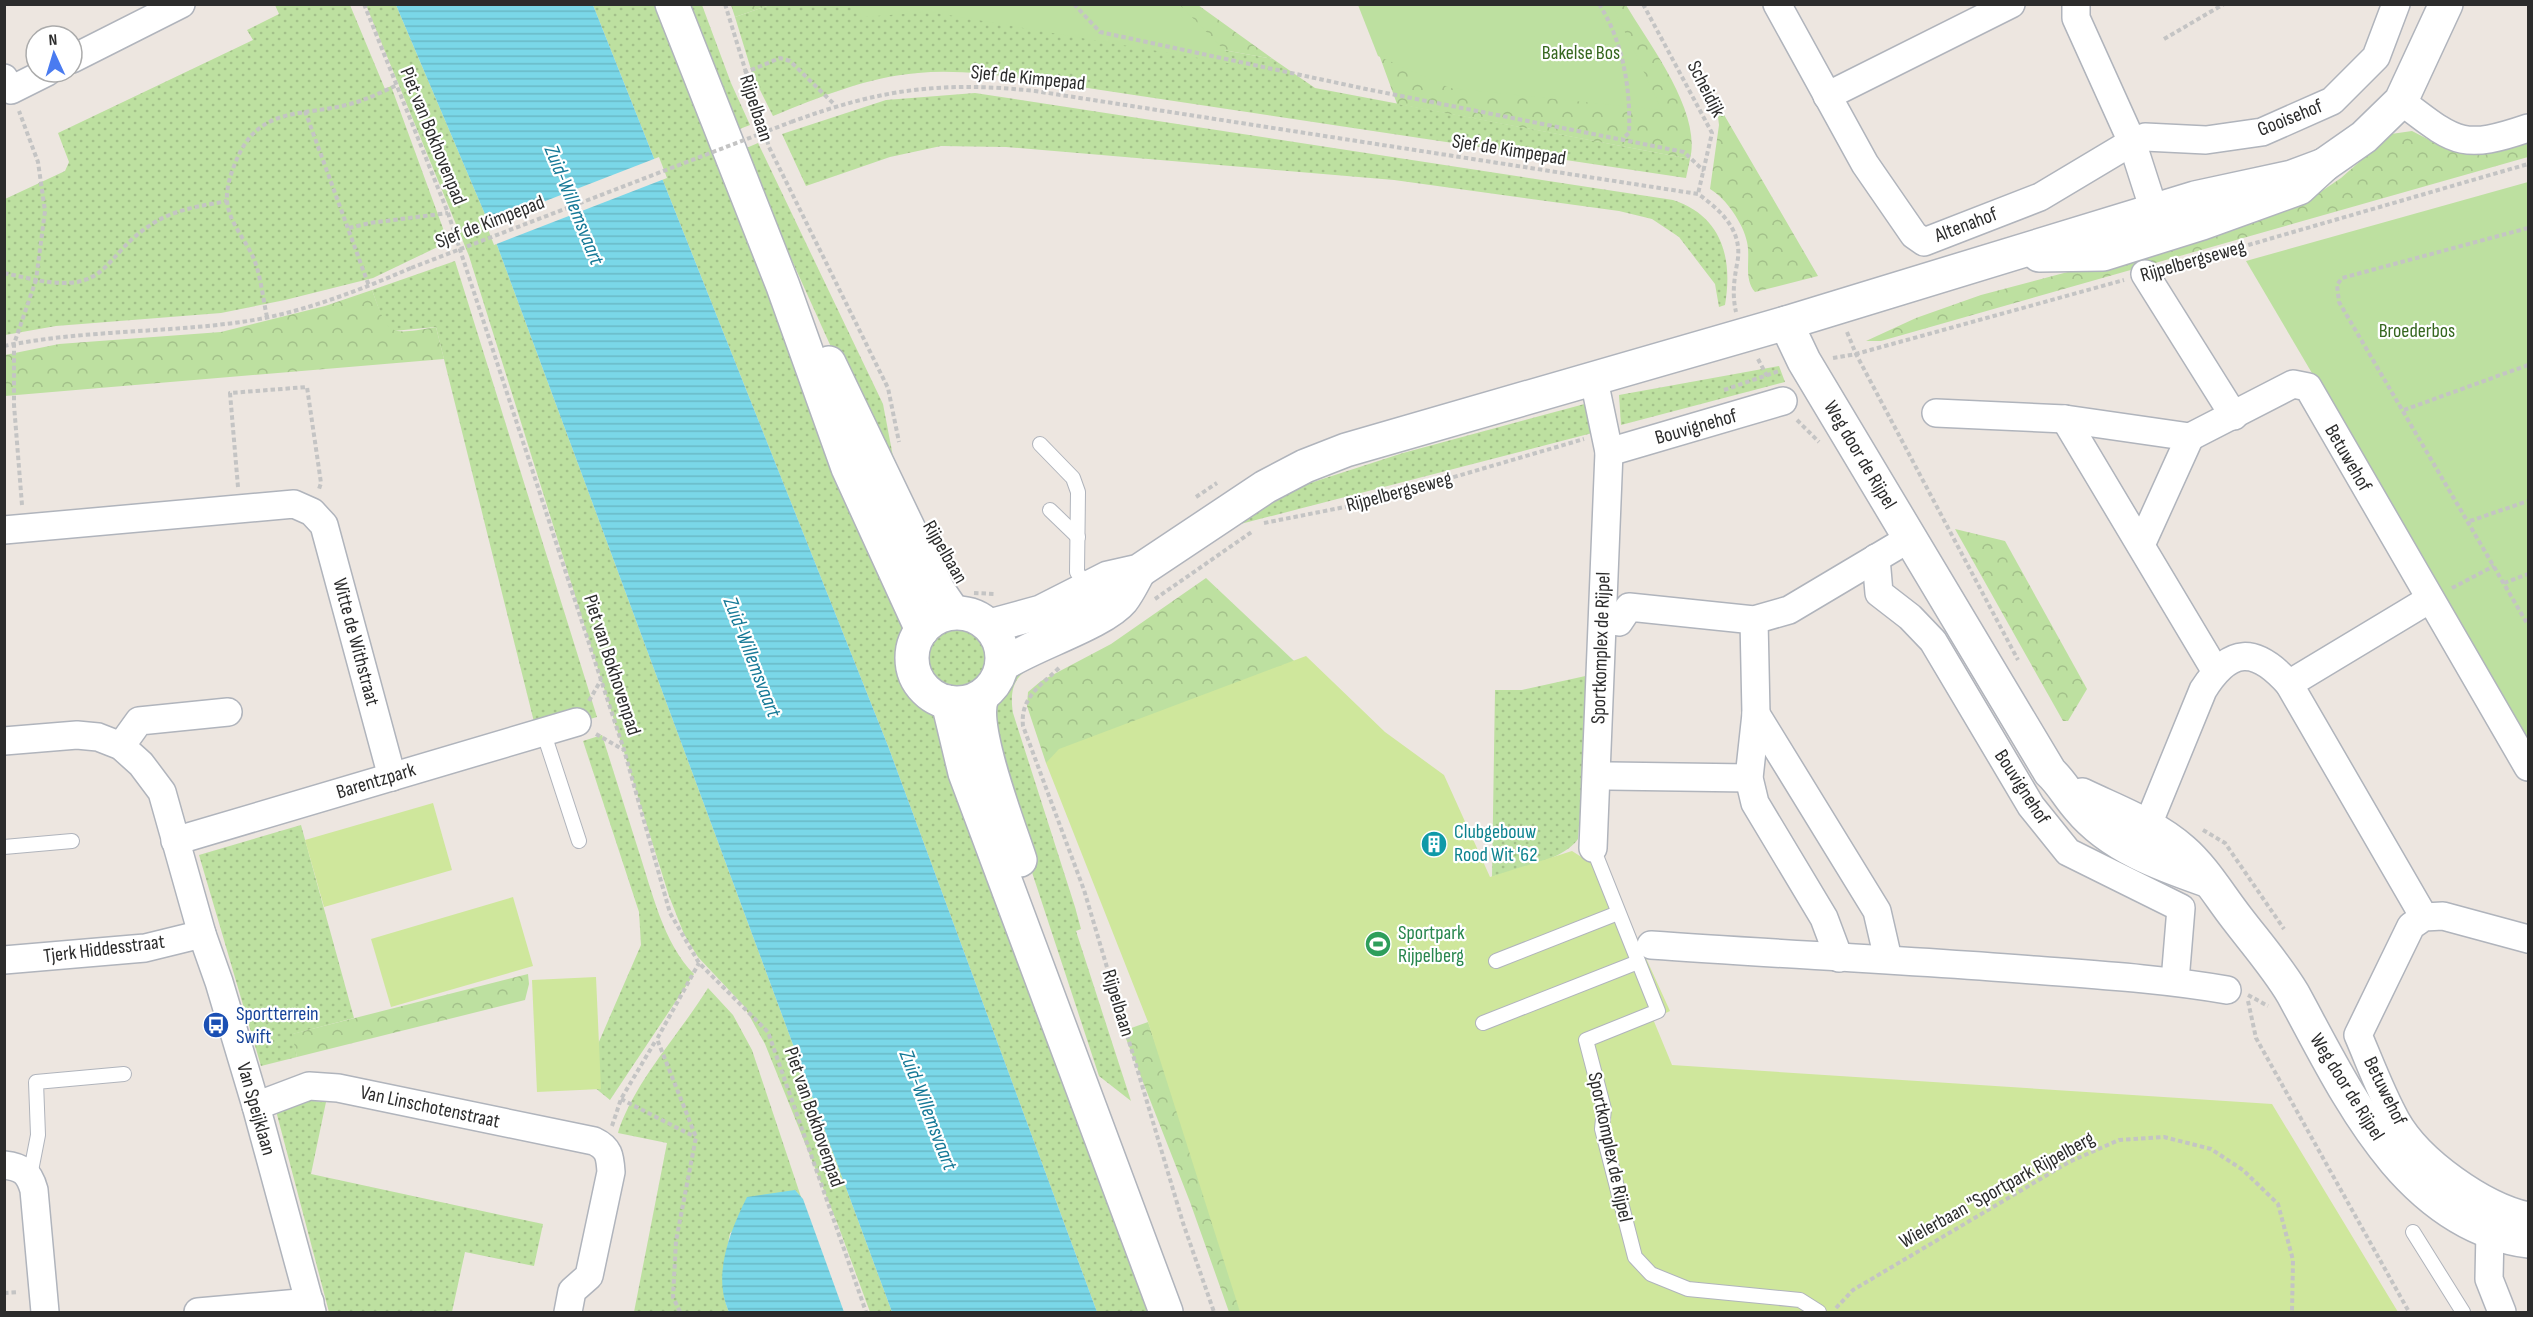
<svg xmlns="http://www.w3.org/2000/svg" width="2533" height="1317" font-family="'Sofia Sans Condensed',sans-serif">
<defs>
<pattern id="grass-dots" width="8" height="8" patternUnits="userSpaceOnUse" patternTransform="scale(1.5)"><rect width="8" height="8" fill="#bde0a0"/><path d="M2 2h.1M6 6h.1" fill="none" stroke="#a3c08a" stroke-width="1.8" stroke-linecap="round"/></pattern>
<pattern id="forest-crowns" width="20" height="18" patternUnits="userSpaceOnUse" patternTransform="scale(1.5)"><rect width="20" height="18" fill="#bde0a0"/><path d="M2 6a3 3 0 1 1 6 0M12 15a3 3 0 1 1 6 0" fill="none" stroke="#a3c08a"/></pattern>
<pattern id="water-rules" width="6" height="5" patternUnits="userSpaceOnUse" patternTransform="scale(1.5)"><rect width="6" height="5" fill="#7ad7e8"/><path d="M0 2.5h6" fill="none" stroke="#6ab9c7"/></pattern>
</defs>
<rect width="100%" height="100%" fill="#ede6e0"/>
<g fill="url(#grass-dots)">
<path d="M275,5H350L385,89L391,86L448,242L373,278L285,300L221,313L56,326L5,335V199L65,171L69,162L58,133L253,40L247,30L279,14Z"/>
<path d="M366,5H396L490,226L892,1312H870L838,1225L765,1044L744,1006L698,957L684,934L669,896L469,256Z"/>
<path d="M593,5H659L907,632C897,661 903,692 933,706L1149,1312H1097L888,746Z"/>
<path d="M686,5H702L731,83L750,125L737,130Z"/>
<path d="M770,5H883L994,9L1273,59L1315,88L1690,159L1686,178L1041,81C1001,76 959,69 918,73C867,77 820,97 773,116L753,76L735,17Z"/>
<path d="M975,93L1673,200C1722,216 1733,258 1725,305L1719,307L1715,284L1679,237L1652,219L1619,211L1394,180L1006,147L941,146L890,157L806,186L782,134L886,100Z"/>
<path d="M758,143L883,404L902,504L761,192L744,149Z"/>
<path d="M455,261L597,717L555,729L536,730L436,327L393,331L384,324L372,290Z"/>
<path d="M1779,366L1785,382L1621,425L1619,395Z"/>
<path d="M1592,402L1600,431L1229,527L1307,484L1403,453Z"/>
<circle cx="956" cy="657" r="32"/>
<path d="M1043,650L1042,663C1015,672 1009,687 1013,713L1075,907L1081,929L1076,931L1131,1101L1099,1076L993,754L997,692L1005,679Z"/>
<path d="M1590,675L1578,839C1564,860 1516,869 1492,877L1495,690H1522Z"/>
<path d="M602,735C614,773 626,811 638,849C652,891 663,943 694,974L610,1100L594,1087L598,1044L641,945L639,912L583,741Z"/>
<path d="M301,825L354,1018L293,1034L297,1057L261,1066L199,855Z"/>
<path d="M708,988L733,1015L752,1050L801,1197L795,1190L730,1233C725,1259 718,1287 729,1312H634L667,1143L618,1133L619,1129C638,1077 679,1035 708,988Z"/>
<path d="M299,1100L326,1102L311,1174L543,1224L534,1266L465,1252L452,1312H329L275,1107Z"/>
</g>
<g fill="url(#forest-crowns)">
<path d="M731,5V4L770,5L735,17Z"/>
<path d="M883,5H1198L1273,59L994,9Z"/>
<path d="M1361,5H1626C1649,44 1702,112 1690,159L1397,104Z"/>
<path d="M1716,101L1818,276L1755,292C1743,278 1751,259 1747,242C1744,225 1726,198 1710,189L1719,125Z"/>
<path d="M2412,131L2447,149L2462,151L2528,137V157L1881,341H1866L1916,318L1981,295L2109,261L2313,197L2341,178L2391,134Z"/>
<path d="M372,290C389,337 388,335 436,327L444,359L5,396V355L59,344L221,332L325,306Z"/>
<path d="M1955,529L2005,541L2087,689L2068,721H2063Z"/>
<path d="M1206,578L1309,675L1071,766L1046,763L1027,706L1028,692L1041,681L1111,644Z"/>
<path d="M528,974L529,984L525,1000L297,1057L292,1034Z"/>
<path d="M1148,1022L1211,1201L1242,1312H1229L1190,1202L1123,1031Z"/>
</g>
<g fill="#bde0a0">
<path d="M855,5H1180L1239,65L931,12L862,17Z"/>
<path d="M1358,5H1612L1662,110L1450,88L1378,56Z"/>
<path d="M2528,182V740L2246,261Z"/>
</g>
<g fill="#cfe79c">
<path d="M1306,656L1385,732L1444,775L1490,877L1572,851L1583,858L1600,857L1670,1011L1653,1019L1672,1065L2272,1104L2398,1312H1240L1148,1022L1046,763L1059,749Z"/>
<path d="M433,803L452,870L324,907L305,840Z"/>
<path d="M513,897L533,966L391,1007L371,939Z"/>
<path d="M596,977L601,1089L537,1092L532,980Z"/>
</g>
<g fill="url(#water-rules)">
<path d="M396,5H593L888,746L1097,1312H892L490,226Z"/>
<path d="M795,1190L803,1199L844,1312H729C712,1275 730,1231 747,1197Z"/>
</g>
<path fill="#ede6e0" d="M659,157L667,178L494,245L486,224Z"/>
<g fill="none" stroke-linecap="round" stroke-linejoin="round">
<defs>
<g id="service">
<path d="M1040,444L1073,478L1078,492L1077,572L1087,588"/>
<path d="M1050,510L1078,537"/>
<path d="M543,731L579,841"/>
<path d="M4,847L72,841"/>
<path d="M1593,848L1658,1011L1586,1040L1604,1109L1602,1129L1635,1257L1651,1274L1688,1289L1800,1300L1819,1312"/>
<path d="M1496,961L1618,913"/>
<path d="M1483,1023L1638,962"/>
<path d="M30,1176L38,1135L36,1082L124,1074"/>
<path d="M2413,1232L2463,1312"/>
</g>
<g id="minor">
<path d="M1777,4L1865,164L1914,235L1924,242L2040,197L2132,142L2145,137L2206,140L2262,132L2332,101L2376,57L2396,4"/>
<path d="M2076,4V18L2132,142L2160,229"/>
<path d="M72,59L181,4"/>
<path d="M4,78L11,90L47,72"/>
<path d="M1827,96L2011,4"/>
<path d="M2401,101C2455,142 2461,151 2528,128"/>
<path d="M2145,274L2234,416"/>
<path d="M1936,413L2065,419L2190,437L2293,384L2308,387L2528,767"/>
<path d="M2065,419L2215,670"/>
<path d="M1609,452L1783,401"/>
<path d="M4,530L294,504L312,512L324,525L392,777"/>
<path d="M2141,545L2190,437"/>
<path d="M1876,558L1879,593L1910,617L1933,641L2031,806L2068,852L2181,908L2175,981"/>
<path d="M1754,620L1756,714L1749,778L1755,803L1824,918L1839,958"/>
<path d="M1619,622L1629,607L1754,620L1789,610L1910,538"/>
<path d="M2289,684L2430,599"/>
<path d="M1756,714L1877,911L1888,959"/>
<path d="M4,741L77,735L98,737L121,746L141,764L162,792L202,934L219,982L256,1106L312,1312"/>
<path d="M121,746L139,721L228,712"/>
<path d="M1609,776L1749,778"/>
<path d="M175,841L577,722"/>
<path d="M2140,844L2203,690C2230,647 2255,646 2289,684L2424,917"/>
<path d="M1593,848L1609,452L1594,380"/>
<path d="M2528,939L2443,916L2424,917L2411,926L2358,1035C2370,1063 2381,1093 2396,1120C2419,1161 2483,1206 2528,1216"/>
<path d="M1651,945C1778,954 1905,960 2033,970C2098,975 2163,979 2227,990"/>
<path d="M4,960L145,948L202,934"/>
<path d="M256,1106L309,1086L338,1088L594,1141C609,1148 610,1156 611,1172L589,1276L572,1291L568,1312"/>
<path d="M4,1165C22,1167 29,1172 34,1190L45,1312"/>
<path d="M2490,1231L2489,1279L2502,1312"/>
<path d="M198,1312L310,1302"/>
</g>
<g id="tertiary">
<path d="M2039,255L2103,254L2202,223L2299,188L2324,165L2364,137L2401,101L2446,4"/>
<path d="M990,626L1041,612L1108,578L1139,571L1265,487L1305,466L1346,450L1786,323"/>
<path d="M1002,665C1031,645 1103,623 1122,600C1129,591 1134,580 1139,571"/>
<path d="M2082,795C2115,811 2154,825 2182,850C2203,868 2219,895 2236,917C2255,942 2277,967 2293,994C2346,1091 2405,1224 2528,1241"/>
<path d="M2209,881C2163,865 2111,847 2079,808C2068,796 2062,783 2050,772L1804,361L1786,323L2195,198L2292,177L2324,165"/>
</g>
<g id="secondary">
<path d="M672,4L783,286L848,468L922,630"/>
<path d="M829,363L938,590L953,612"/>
<circle cx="957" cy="658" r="45"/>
<path d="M982,697C970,727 1009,826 1020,860"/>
<path d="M948,702L965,773L1166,1312"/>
</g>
</defs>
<use href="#service" stroke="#b0b4bc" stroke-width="16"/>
<use href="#minor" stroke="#b0b4bc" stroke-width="30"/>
<use href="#tertiary" stroke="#b0b4bc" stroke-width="36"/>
<use href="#secondary" stroke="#b0b4bc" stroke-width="36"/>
<g stroke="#c4c4c4" stroke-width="4" stroke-dasharray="4.5 3" stroke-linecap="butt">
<path d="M364,4L448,213L624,750L670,913L699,963L768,1032L866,1312"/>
<path d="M725,4L769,147L888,388L899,442"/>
<path d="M1074,4L1100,32L1366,89L1684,152L1704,171"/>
<path d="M1599,4C1623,41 1631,90 1629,133L1622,139"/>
<path d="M1643,4L1712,133L1698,194"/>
<path d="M2164,39L2224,4"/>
<path d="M744,73L780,58L790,61L835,105"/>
<path d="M305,111L369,286"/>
<path d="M791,122C881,89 940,81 1035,91L1698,194C1722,211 1744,232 1737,264C1734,281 1732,294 1736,312"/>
<path d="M349,228L370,223L448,213"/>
<path d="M2528,228L2342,278L2337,285L2339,302L2528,625"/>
<path d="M2169,268L2528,164"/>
<path d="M4,273L36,280L45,211L38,162L19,111"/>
<path d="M267,317C263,299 261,277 254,259C246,240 229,223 227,201C226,188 231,173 236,161C259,105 302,117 350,104C366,100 382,92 397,85"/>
<path d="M1847,332L1856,354L2018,660"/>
<path d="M4,346C82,330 163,333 241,322C299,314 358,291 411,268"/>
<path d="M1833,358L1856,354L2124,280"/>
<path d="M1758,359L1767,376"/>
<path d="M1724,390L1779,371"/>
<path d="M2404,410L2528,365"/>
<path d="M1797,420L1819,442"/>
<path d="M238,487L230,393L307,387L321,483L319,489"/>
<path d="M1196,497L1217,483"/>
<path d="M22,505L14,405V344L36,280C111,294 101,256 152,224C175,209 201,206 227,201"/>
<path d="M2470,521L2528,501"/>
<path d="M1264,523L1365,503L1584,439"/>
<path d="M2504,583L2528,574"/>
<path d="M2452,588L2494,566"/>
<path d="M974,593L996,594"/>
<path d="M1155,599L1253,531"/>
<path d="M1059,668C1040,686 1020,698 1023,726L1084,890L1183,1223L1214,1312"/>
<path d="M589,701L601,680"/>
<path d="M596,734L624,750"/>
<path d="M2203,830L2225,843L2284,929"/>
<path d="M2248,995L2268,1006"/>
<path d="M2248,1001L2256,1038L2409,1312"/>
<path d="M621,1099L695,1137"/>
<path d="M612,1126L621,1099L656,1040"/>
<path d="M4,1293L19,1292"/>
<path d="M1836,1308L1853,1290L2069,1162L2119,1140L2164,1137L2211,1149L2243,1170L2278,1204L2293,1260L2292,1312"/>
<path d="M680,1312L673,1297L676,1241L696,1137L657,1039L699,963"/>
</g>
<use href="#service" stroke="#fff" stroke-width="14"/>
<use href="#minor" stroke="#fff" stroke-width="27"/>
<use href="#tertiary" stroke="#fff" stroke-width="33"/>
<use href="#secondary" stroke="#fff" stroke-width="33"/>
<path stroke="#c4c4c4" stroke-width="4" stroke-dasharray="4.5 3" stroke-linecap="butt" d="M411,268L791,122"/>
</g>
<defs>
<symbol id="building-disc" viewBox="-11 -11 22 22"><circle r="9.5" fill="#0f9aa8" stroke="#fff"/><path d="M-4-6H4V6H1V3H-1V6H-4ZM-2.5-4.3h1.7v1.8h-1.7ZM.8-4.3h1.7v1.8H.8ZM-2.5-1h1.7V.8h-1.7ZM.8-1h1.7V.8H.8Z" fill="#fff"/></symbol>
<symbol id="stadium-disc" viewBox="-11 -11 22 22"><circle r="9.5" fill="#2e9e5b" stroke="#fff"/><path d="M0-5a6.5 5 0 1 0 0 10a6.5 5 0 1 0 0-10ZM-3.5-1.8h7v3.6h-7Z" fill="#fff"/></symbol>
<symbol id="bus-disc" viewBox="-11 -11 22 22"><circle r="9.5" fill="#1a4fb4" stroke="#fff"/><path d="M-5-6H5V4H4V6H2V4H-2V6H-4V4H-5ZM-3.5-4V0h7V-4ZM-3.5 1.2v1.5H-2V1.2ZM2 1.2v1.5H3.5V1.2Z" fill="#fff"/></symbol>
</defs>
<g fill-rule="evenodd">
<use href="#building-disc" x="1419" y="829" width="30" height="30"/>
<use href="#stadium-disc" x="1363" y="929" width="30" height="30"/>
<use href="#bus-disc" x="201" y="1010" width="30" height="30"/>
</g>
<g text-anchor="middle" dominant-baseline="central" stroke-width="4.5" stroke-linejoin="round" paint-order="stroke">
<g font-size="20" fill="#36671f" stroke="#fff">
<text x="1581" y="53">Bakelse Bos</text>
<text x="2417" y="331">Broederbos</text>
</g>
<g font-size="20" fill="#2c2c2c" stroke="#fff">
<text transform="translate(1028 78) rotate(6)">Sjef de Kimpepad</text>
<text transform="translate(1706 89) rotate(63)">Scheidijk</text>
<text transform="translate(756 108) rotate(72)">Rijpelbaan</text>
<text transform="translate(2290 118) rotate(-22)">Gooisehof</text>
<text transform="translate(433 136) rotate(68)">Piet van Bokhovenpad</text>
<text transform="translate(1509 150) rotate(9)">Sjef de Kimpepad</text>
<text transform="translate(490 222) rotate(-21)">Sjef de Kimpepad</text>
<text transform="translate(1966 225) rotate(-21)">Altenahof</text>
<text transform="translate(2193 261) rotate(-16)">Rijpelbergseweg</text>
<text transform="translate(1696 427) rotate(-16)">Bouvignehof</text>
<text transform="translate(1860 455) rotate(59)">Weg door de Rijpel</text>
<text transform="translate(2348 458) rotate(60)">Betuwehof</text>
<text transform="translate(1399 492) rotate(-15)">Rijpelbergseweg</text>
<text transform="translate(945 552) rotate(60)">Rijpelbaan</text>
<text transform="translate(356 642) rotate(75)">Witte de Withstraat</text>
<text transform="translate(1601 648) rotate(-88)">Sportkomplex de Rijpel</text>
<text transform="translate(612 665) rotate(72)">Piet van Bokhovenpad</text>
<text transform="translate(376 781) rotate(-17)">Barentzpark</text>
<text transform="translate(2022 787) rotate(57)">Bouvignehof</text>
<text transform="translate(104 949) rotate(-7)">Tjerk Hiddesstraat</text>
<text transform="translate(1118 1003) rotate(73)">Rijpelbaan</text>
<text transform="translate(2347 1087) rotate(58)">Weg door de Rijpel</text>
<text transform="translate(2385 1091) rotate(64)">Betuwehof</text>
<text transform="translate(430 1107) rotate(12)">Van Linschotenstraat</text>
<text transform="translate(256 1109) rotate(74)">Van Speijklaan</text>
<text transform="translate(814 1117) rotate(71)">Piet van Bokhovenpad</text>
<text transform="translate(1610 1147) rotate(78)">Sportkomplex de Rijpel</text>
<text transform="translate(1997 1190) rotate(-29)">Wielerbaan "Sportpark Rijpelberg</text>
</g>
<g font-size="20" fill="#0d838f" stroke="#fff" text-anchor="start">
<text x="1454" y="832">Clubgebouw<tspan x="1454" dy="23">Rood Wit '62</tspan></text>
</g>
<g font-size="20" fill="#27864d" stroke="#fff" text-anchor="start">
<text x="1398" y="933">Sportpark<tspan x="1398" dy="23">Rijpelberg</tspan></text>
</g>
<g font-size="20" fill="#164399" stroke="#fff" text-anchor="start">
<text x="236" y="1014">Sportterrein<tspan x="236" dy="23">Swift</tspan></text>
</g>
<g font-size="21" font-style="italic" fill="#167997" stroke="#fff">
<text transform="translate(574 205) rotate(68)">Zuid-Willemsvaart</text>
<text transform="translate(752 657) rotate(69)">Zuid-Willemsvaart</text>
<text transform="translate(928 1110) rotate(69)">Zuid-Willemsvaart</text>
</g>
</g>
<rect width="2533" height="1317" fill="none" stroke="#2c2c2c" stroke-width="12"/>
<g transform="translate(54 54) rotate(356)"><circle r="28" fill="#ffffff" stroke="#ababab" stroke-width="1.5"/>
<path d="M0-4.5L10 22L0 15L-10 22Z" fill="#4a7bf0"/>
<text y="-9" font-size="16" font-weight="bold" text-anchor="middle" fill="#2c2c2c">N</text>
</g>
</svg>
